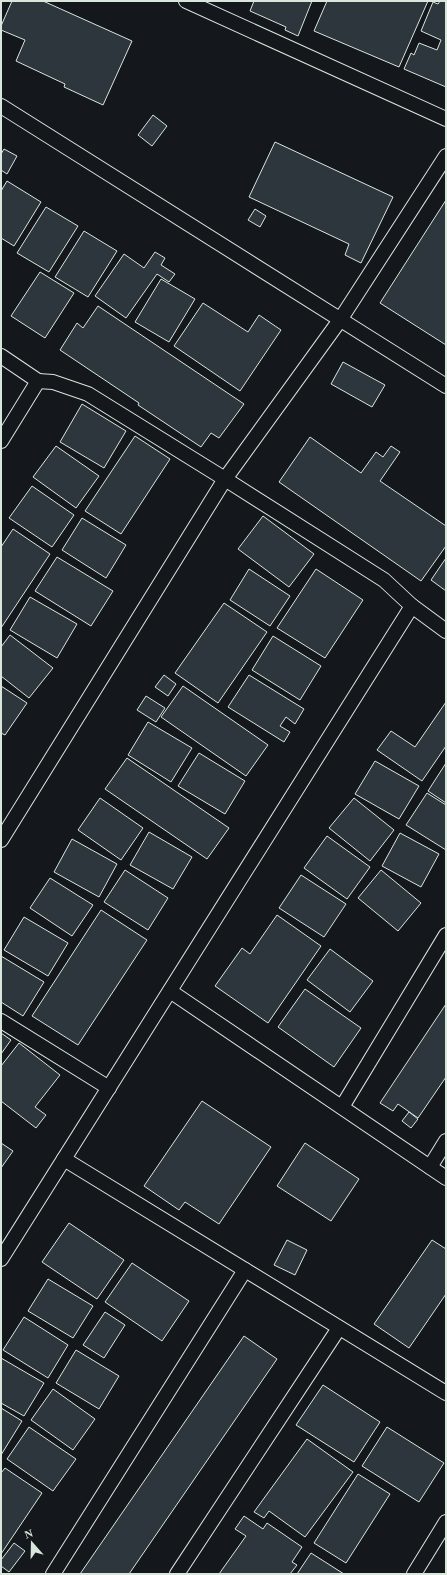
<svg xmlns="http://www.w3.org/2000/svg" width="447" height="1575" font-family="Georgia,serif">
<rect width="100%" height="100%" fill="#14181c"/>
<g fill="#2c363c" stroke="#d8e6dc">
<path d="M12,1H43L132,41L103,105L64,87L65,84L16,61L25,40L1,30V26Z"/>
<path d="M254,1H312L298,36L285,30L286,27L250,11Z"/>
<path d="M327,1H428L399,67L314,31Z"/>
<path d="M440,1H446V87L404,69L411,53L414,55L419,43L437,50L441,40L421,31L433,2L438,4Z"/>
<path d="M153,115L167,126L152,146L138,135Z"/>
<path d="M275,142L393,197L361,263L345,255L349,244L249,197Z"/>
<path d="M4,149L17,156L7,174L1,170V154Z"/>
<path d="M7,181L41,202L14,246L1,238V191Z"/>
<path d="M446,200V345L380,303Z"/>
<path d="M46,207L78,226L49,272L17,253Z"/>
<path d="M255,209L266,216L260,227L248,220Z"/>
<path d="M84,231L117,251L88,297L55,277Z"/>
<path d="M155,252L165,258L161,265L175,274L169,282L157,274L126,318L95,296L124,254L144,268Z"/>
<path d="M40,272L74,293L45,338L11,316Z"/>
<path d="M161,279L195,299L169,342L135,322Z"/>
<path d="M203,303L248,332L259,315L281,330L240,391L174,346Z"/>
<path d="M98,306L244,404L219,438L211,433L201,447L138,405L139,403L60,350L77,323L83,328Z"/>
<path d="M343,362L385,385L372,407L331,384Z"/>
<path d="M82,404L126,431L104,468L60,442Z"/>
<path d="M135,436L170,459L121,534L85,511Z"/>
<path d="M310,437L361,473L376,452L383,457L391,446L400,452L380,481L446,526V546L421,581L279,482Z"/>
<path d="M56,446L99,476L76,508L33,477Z"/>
<path d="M32,486L74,515L52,547L9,518Z"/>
<path d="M263,516L314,554L289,587L238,549Z"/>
<path d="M82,518L126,545L106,578L62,550Z"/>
<path d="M13,529L50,554L1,628V547Z"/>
<path d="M57,557L113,591L91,626L35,591Z"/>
<path d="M446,558V591L431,580Z"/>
<path d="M249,569L290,596L270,626L230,600Z"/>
<path d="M316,569L363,600L325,658L277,628Z"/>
<path d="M30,597L77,624L57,658L10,630Z"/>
<path d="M224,603L267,632L218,703L175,673Z"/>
<path d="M10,635L53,668L29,698L1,676V647Z"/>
<path d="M273,636L321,666L300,700L252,670Z"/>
<path d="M164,675L176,684L168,696L155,687Z"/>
<path d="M249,675L304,709L295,724L286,717L280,726L290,732L284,742L228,707Z"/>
<path d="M1,686L27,703L5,735L1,733Z"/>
<path d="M183,686L268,745L246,776L161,717Z"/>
<path d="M146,696L165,708L156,722L137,710Z"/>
<path d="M446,702V746L422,781L377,750L391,731L415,747Z"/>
<path d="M148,722L192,748L171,782L128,755Z"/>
<path d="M199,753L245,781L225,814L178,786Z"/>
<path d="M127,758L229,828L207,859L105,789Z"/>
<path d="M375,761L419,786L399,819L355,794Z"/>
<path d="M446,763V803L428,791Z"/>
<path d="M427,793L446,805V850L406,825Z"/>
<path d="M100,798L143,828L121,860L78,830Z"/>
<path d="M354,798L394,830L370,861L329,828Z"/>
<path d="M149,832L192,857L173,889L130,865Z"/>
<path d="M400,833L439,854L421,887L382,866Z"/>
<path d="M327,836L370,867L347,899L304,868Z"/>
<path d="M72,839L117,864L99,897L54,872Z"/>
<path d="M125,870L168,898L148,930L104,902Z"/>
<path d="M381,870L421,903L398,931L358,898Z"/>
<path d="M301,875L346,904L324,937L279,908Z"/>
<path d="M50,878L93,905L72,936L30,908Z"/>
<path d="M101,910L147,940L78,1045L32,1016Z"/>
<path d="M277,915L321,946L268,1023L215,986L242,948L250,954Z"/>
<path d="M24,917L68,943L48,976L4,950Z"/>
<path d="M330,949L373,981L350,1012L307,980Z"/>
<path d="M1,956L44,982L23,1016L1,1002Z"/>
<path d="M305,989L361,1028L334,1067L278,1027Z"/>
<path d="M446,1004V1077L418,1118L398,1104L393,1111L380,1103Z"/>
<path d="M1,1033L11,1040L1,1054Z"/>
<path d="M19,1043L60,1075L35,1107L46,1115L36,1128L1,1101V1066Z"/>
<path d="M202,1101L271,1147L219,1224L185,1202L179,1210L144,1186Z"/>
<path d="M409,1112L418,1119L411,1128L402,1121Z"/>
<path d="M1,1143L13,1151L1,1168Z"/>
<path d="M305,1143L359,1179L331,1221L277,1186Z"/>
<path d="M69,1223L124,1260L97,1299L42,1262Z"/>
<path d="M287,1240L307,1250L295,1275L274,1265Z"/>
<path d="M432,1240L446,1249V1294L409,1348L374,1324Z"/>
<path d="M132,1263L189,1301L162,1341L105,1302Z"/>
<path d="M48,1279L93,1306L73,1338L28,1311Z"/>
<path d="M105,1312L125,1325L104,1358L83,1345Z"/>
<path d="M24,1317L68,1345L48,1378L3,1350Z"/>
<path d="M244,1336L277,1359L129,1574H80Z"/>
<path d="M76,1350L119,1376L99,1409L56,1383Z"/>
<path d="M1,1358L44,1383L24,1416L1,1403Z"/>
<path d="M323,1385L380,1422L354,1462L296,1425Z"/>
<path d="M53,1389L95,1419L73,1450L31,1420Z"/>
<path d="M1,1408L22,1421L1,1455Z"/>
<path d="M29,1427L76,1459L53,1491L7,1459Z"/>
<path d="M387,1427L444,1463L419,1502L362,1466Z"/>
<path d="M307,1439L353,1472L305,1537L269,1511L264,1518L254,1512Z"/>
<path d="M5,1468L42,1493L1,1554V1473Z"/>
<path d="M358,1474L390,1494L346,1563L314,1543Z"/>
<path d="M244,1516L263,1529L267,1523L302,1547L292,1562L297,1565L290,1574H219L246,1536L235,1529Z"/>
<path d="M14,1543L25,1551L9,1572L1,1566V1560Z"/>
<path d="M311,1553L344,1574H297Z"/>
</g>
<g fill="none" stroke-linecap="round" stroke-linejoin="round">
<defs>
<g id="street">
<path d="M186,1L446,119"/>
<path d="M1,106L446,386"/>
<path d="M1,356L38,381L1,441"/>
<path d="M38,381L53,382L88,394L225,479L384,580L412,606"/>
<path d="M1,840L225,479L340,320L446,156"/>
<path d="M170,991L446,1178"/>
<path d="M1,1021L109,1088"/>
<path d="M342,1107L446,935"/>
<path d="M64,1159L446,1393"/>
<path d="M430,1167L446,1141"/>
<path d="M1,1259L412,606L446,631"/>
<path d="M53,1574L245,1270"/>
<path d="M177,1574L339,1328"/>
<path d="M414,1574L446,1522"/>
</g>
</defs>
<use href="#street" stroke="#d8e6dc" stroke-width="16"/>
<use href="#street" stroke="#14181c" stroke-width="14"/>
</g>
<rect width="447" height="1575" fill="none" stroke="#d8e6dc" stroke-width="4"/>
<g transform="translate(32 1543) rotate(340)" stroke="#14181c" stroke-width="3" paint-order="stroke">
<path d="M0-3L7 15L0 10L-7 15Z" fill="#d8e6dc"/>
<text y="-6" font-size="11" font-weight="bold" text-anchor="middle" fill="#d8e6dc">N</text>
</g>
</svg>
